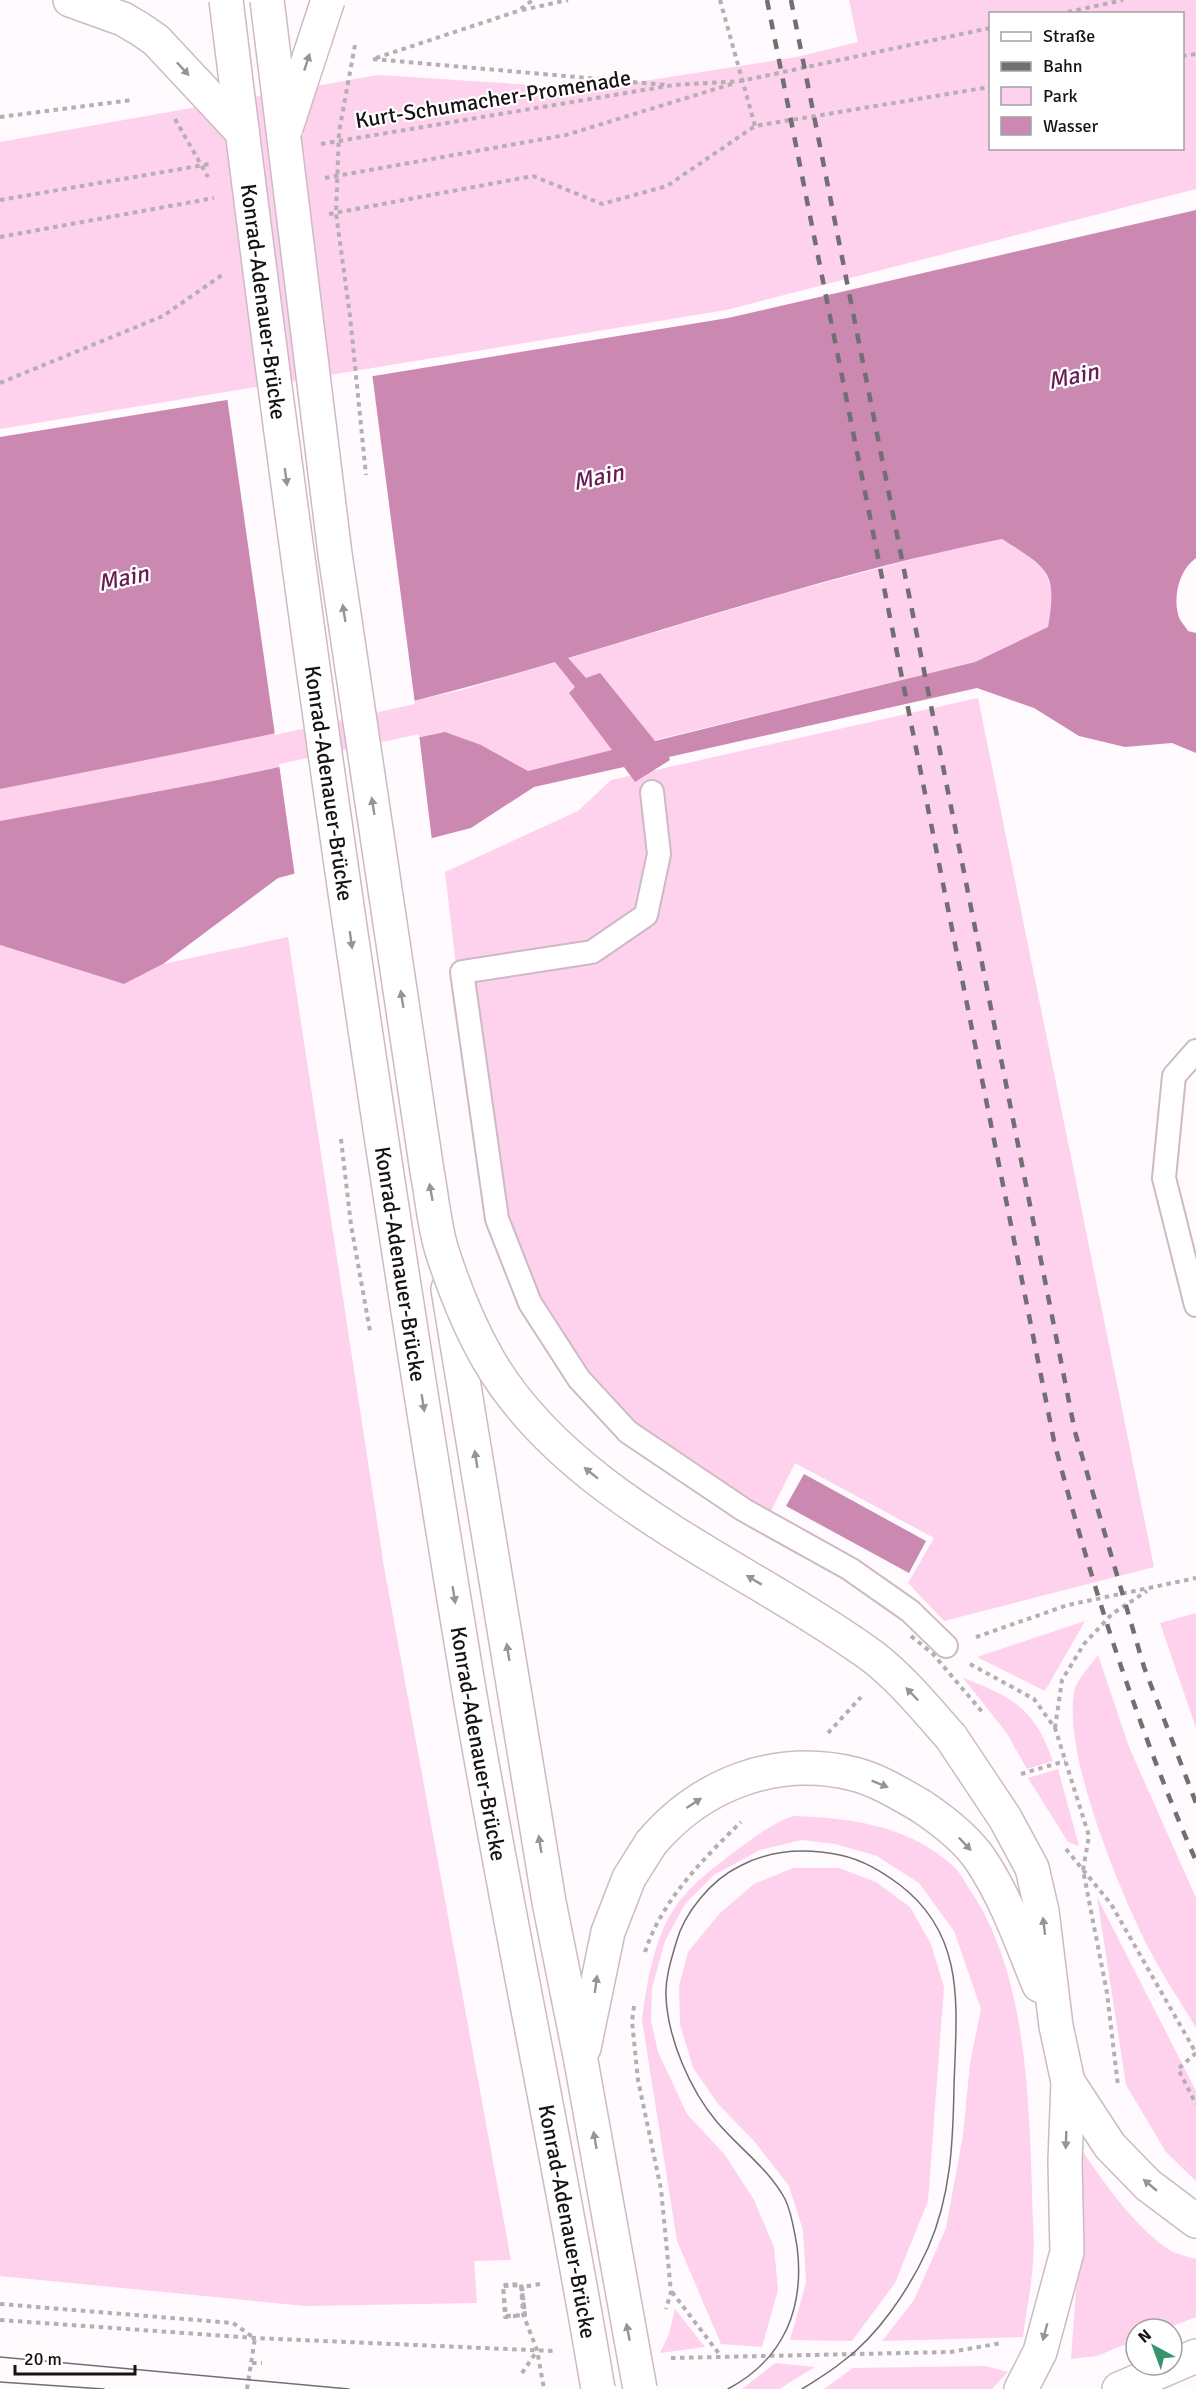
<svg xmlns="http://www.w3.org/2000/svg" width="1196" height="2389" font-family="Signika,sans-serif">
<rect width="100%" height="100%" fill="#fefafd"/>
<g fill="#fed1ec" fill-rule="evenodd">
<path d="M849,0H1196V189L726,310L0,429V142L378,75L593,89L797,57L858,42ZM990,14H1182V148H990Z"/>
<path d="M1002,539L1043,566L1054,596L1048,627L975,662L528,771L481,745L218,780L0,821V789L213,746L462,690L782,594L943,551Z"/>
<path d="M978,698L1154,1567L944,1621L908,1583L934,1538L795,1463L763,1527L568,1380L479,1160L445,872L578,811L611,780Z"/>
<path d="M288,937L384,1567L511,2260L474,2261L477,2303L306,2306L0,2276V945L124,984L163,964Z"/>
<path d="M1196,1613V1728L1160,1623Z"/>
<path d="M1085,1621L1045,1691L977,1657Z"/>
<path d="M1098,1655L1129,1747L1196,1898V2028C1181,2002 1163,1976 1149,1949C1121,1894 1060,1749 1075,1689C1078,1678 1091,1665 1098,1655Z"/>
<path d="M963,1678C1013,1697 1035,1709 1053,1761L1027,1769L1006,1732Z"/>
<path d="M1058,1769L1079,1846L1068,1842L1028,1778Z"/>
<path d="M793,1816C851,1818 909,1825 954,1867C961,1873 966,1885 972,1893C1026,1975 1029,2096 1032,2192C1032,2214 1035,2238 1033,2260C1032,2285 1026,2311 1023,2337L882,2341L914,2300L946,2228L963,2135L970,2063L981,2009L954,1931L919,1883L877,1856L835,1844L802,1840L760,1850L714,1875L685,1904L665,1941L652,1988L651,2021L658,2052L687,2114L725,2155L754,2200L774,2247L778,2290L762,2347L721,2344L677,2241L642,2020C647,1980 655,1930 682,1898C697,1880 716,1866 734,1852C754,1838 770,1824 793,1816Z"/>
<path d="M793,1868H839L876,1882L910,1907L931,1944L944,1987L928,2201L895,2283L852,2341L790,2340L806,2283L803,2230L789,2186L754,2141L719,2105L693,2068L680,2024L679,1986L688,1952L719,1914L754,1884Z"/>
<path d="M1097,1897L1196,2091V2181L1166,2152L1126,2085Z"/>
<path d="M1077,2142C1098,2176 1138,2232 1173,2252C1180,2255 1189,2257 1196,2259V2317L1165,2329H1136V2340L1097,2356L1071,2359L1079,2248Z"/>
<path d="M675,2309L705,2347L660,2353L669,2334Z"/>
<path d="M775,2363L815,2367L779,2389H742Z"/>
<path d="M986,2366L1008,2372L992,2389H824L853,2368Z"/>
</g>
<g fill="#cb89b2" fill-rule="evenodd">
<path d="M1196,210V558C1180,569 1173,595 1178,614C1179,620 1185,626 1188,631L1196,633V753L1172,743L1125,747L1079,736L1034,708L977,688L669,757L670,760L635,782L624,767L534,787L471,828L278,878L163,964L124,984L0,945V821L218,780L445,732L481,745L528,771L612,750L569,693L575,687L555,662C373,717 186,752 0,789V437L728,318ZM1002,539C1047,568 1058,570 1048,627L975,662L655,741L600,673L586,678L568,658C712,615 855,568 1002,539Z"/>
<path d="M804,1474L926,1541L909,1573L786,1506Z"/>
</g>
<g fill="#fefafd">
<path d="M372,373L415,704L275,735L227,397Z"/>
<path d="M419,734L432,841L295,877L279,764Z"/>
</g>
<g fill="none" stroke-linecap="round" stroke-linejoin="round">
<defs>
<g id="service">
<path d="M652,792L659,854L646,915L592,952L462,972L497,1219L530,1303L579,1379L628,1432L744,1510L850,1569L910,1611L946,1646"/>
<path d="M1196,1051L1174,1076L1164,1178L1196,1305"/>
</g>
<g id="secondary">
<path d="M70,0L123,19L140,29"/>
<path d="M1119,2389L1196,2356"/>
</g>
<g id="primary">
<path d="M448,1289L549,1902L581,2061"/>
<path d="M951,1737L1005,1818L1032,1868L1042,1911L1056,2026L1068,2082L1065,2162L1067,2252L1040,2352L1021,2389"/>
<path d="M921,1806C942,1820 968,1840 982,1862C1007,1900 1022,1944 1039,1985"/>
<path d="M584,2048L608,1932L629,1878L651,1843"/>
<path d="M1068,2082L1110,2146L1148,2185L1196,2221"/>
</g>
</defs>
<use href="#service" stroke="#cdbac5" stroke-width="26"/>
<use href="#secondary" stroke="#cdbac5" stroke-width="36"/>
<use href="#primary" stroke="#cdbac5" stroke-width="36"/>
<g stroke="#b4afb2" stroke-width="4" stroke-dasharray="4.5 4.5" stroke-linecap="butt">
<path d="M720,0L755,126"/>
<path d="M522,10L568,0"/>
<path d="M1059,14L1123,0"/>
<path d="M1182,56L1196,54"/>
<path d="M376,58L518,11L533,0"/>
<path d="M373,59L667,85"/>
<path d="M0,117L132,100"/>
<path d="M321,144L674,85L741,81L990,28"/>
<path d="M325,178L566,135L735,83"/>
<path d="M0,200L210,164"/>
<path d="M329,214L533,176L602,204L667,186L755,126L990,87"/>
<path d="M0,237L214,198"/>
<path d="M0,383L163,316L222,275"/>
<path d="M976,1637L1068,1605L1196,1578"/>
<path d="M970,1664L1034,1699L1055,1728L1089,1836L1083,1870L1107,1993L1118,2086"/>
<path d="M1055,1728L1062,1680L1084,1644L1112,1614L1147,1591"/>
<path d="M828,1733L861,1697"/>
<path d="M1021,1774L1065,1761"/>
<path d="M1066,1849L1111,1904L1196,2053"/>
<path d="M645,1952C662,1900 703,1859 741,1822"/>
<path d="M634,2006L632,2021L638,2080L661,2189L671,2292L666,2309"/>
<path d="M1196,2053L1178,2069L1196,2104"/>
<path d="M540,2284L522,2287L525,2315L505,2317L503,2285L521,2284L525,2315L506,2316L503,2286L521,2285L523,2314L537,2350L544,2389"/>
<path d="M672,2292L720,2355"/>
<path d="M0,2304L233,2323L254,2338"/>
<path d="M0,2320L255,2338L553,2351"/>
<path d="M671,2358L950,2352L1002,2343"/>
<path d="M252,2363H262"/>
<path d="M522,2373L537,2351"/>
<path d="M247,2389L255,2338"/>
</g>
<use href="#service" stroke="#fff" stroke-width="22"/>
<use href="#secondary" stroke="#fff" stroke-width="33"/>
<use href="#primary" stroke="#fff" stroke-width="33"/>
<g stroke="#736e71" stroke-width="1.5">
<path d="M0,2357L349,2389"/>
<path d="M0,2382L104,2389"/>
<path d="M728,2389C784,2359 805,2308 797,2246C794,2231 792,2213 785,2199C768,2168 740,2149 717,2122C690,2090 668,2039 666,1997C665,1979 671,1960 676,1943C684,1913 711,1880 740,1866C772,1849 805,1848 840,1855C863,1860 881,1871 900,1885C968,1937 956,2011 954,2087C953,2142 951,2196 928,2248C910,2288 878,2336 842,2362C830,2372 816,2380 802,2389"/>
</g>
<g stroke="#736e71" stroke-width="4.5" stroke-dasharray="10 10" stroke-linecap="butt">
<path d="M767,0L1054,1441C1091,1583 1137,1726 1196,1861"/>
<path d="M791,0L1075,1432L1144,1667L1196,1803"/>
</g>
<defs>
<path id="secondary-bridge" d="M140,29L156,40L242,132"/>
<g id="primary-bridge">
<path id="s1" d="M226,0C294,559 374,1116 466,1672C506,1912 558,2149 598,2389"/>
<path d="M267,0L335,554L427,1171C432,1197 434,1225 442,1251C454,1288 469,1326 488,1359C567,1497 748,1566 872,1656C902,1679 926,1709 951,1737"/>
<path d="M286,128L328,0"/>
<path d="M651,1843C702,1783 777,1755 854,1774C878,1780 900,1794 921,1806"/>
<path d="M581,2061L640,2389"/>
</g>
</defs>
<use href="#secondary-bridge" stroke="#cdbac5" stroke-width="36" stroke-linecap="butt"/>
<use href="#primary-bridge" stroke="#cdbac5" stroke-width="36" stroke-linecap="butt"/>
<g stroke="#b4afb2" stroke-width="4" stroke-dasharray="4.5 4.5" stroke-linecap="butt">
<path d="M355,45L339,132L336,213L350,316L366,475"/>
<path d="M175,119L208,177"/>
<path d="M341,1139L351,1225L370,1331"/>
<path d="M911,1636L933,1654L984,1714"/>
</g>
<use href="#secondary-bridge" stroke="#fff" stroke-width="33"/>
<use href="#primary-bridge" stroke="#fff" stroke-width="33"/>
</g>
<defs><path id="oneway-solid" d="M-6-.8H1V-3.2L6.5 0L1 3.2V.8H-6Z" transform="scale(1.5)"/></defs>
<g fill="#979496">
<use href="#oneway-solid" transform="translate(307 62) rotate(-72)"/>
<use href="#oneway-solid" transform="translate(183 69) rotate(47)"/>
<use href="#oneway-solid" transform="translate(286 477) rotate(82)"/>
<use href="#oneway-solid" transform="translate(344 613) rotate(-99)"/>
<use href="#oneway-solid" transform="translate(373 806) rotate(-99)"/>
<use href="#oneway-solid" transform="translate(351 940) rotate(82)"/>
<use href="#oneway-solid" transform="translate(402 999) rotate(-99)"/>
<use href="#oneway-solid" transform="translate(431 1192) rotate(-100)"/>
<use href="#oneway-solid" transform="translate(423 1403) rotate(81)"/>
<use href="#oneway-solid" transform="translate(476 1459) rotate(-99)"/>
<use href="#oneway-solid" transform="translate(591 1473) rotate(-141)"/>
<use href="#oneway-solid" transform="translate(754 1580) rotate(-149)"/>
<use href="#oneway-solid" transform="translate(454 1595) rotate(81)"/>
<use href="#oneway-solid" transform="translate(508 1652) rotate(-99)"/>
<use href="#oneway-solid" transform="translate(912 1694) rotate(-134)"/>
<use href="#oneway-solid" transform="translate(880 1784) rotate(22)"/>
<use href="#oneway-solid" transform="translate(694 1803) rotate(-33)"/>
<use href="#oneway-solid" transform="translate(540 1844) rotate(-99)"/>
<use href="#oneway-solid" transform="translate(965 1844) rotate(46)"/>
<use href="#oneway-solid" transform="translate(1044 1926) rotate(-97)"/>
<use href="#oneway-solid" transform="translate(596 1984) rotate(-82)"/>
<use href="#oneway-solid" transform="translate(595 2140) rotate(-100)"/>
<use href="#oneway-solid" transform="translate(1066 2140) rotate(92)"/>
<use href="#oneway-solid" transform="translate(1150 2185) rotate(-140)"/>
<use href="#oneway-solid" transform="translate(628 2332) rotate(-101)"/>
<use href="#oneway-solid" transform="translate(1045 2332) rotate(105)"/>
</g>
<g text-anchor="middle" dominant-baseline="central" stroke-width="4.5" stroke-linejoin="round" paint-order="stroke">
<g font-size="22" fill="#181215" stroke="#fff">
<text transform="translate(493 99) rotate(-9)">Kurt-Schumacher-Promenade</text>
<text stroke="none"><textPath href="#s1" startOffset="304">Konrad-Adenauer-Brücke</textPath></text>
<text stroke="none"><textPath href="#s1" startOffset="790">Konrad-Adenauer-Brücke</textPath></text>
<text stroke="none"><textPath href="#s1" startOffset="1276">Konrad-Adenauer-Brücke</textPath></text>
<text stroke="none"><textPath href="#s1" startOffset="1762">Konrad-Adenauer-Brücke</textPath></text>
<text stroke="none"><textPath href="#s1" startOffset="2248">Konrad-Adenauer-Brücke</textPath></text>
</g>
<g font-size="24" font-style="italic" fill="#681c52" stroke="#fff">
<text transform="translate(1073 376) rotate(-12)">Main</text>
<text transform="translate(598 477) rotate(-12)">Main</text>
<text transform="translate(123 578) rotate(-12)">Main</text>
</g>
</g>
<rect x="989" y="12" width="195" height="138" fill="#ffffff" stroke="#a3a0a1" stroke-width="1.5"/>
<rect x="1001" y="32" width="30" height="9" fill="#ffffff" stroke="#a3a0a1" stroke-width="1.5"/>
<text x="1043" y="42" font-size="18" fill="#181215">Straße</text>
<rect x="1001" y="62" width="30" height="9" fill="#736e71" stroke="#a3a0a1" stroke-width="1.5"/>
<text x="1043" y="72" font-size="18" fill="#181215">Bahn</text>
<rect x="1001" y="87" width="30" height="18" fill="#fed1ec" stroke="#a3a0a1" stroke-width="1.5"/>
<text x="1043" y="102" font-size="18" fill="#181215">Park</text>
<rect x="1001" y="117" width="30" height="18" fill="#cb89b2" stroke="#a3a0a1" stroke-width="1.5"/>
<text x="1043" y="132" font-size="18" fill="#181215">Wasser</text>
<g transform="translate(1154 2347) rotate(319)"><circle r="28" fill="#ffffff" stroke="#a3a0a1" stroke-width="1.5"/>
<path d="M0-4.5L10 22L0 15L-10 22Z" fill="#36946c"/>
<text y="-9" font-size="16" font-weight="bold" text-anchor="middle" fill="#181215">N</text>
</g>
<path d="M15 2365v9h120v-9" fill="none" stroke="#181215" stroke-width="3"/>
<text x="24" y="2365" font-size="18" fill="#181215" stroke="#ffffff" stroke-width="4.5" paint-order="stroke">20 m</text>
</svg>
